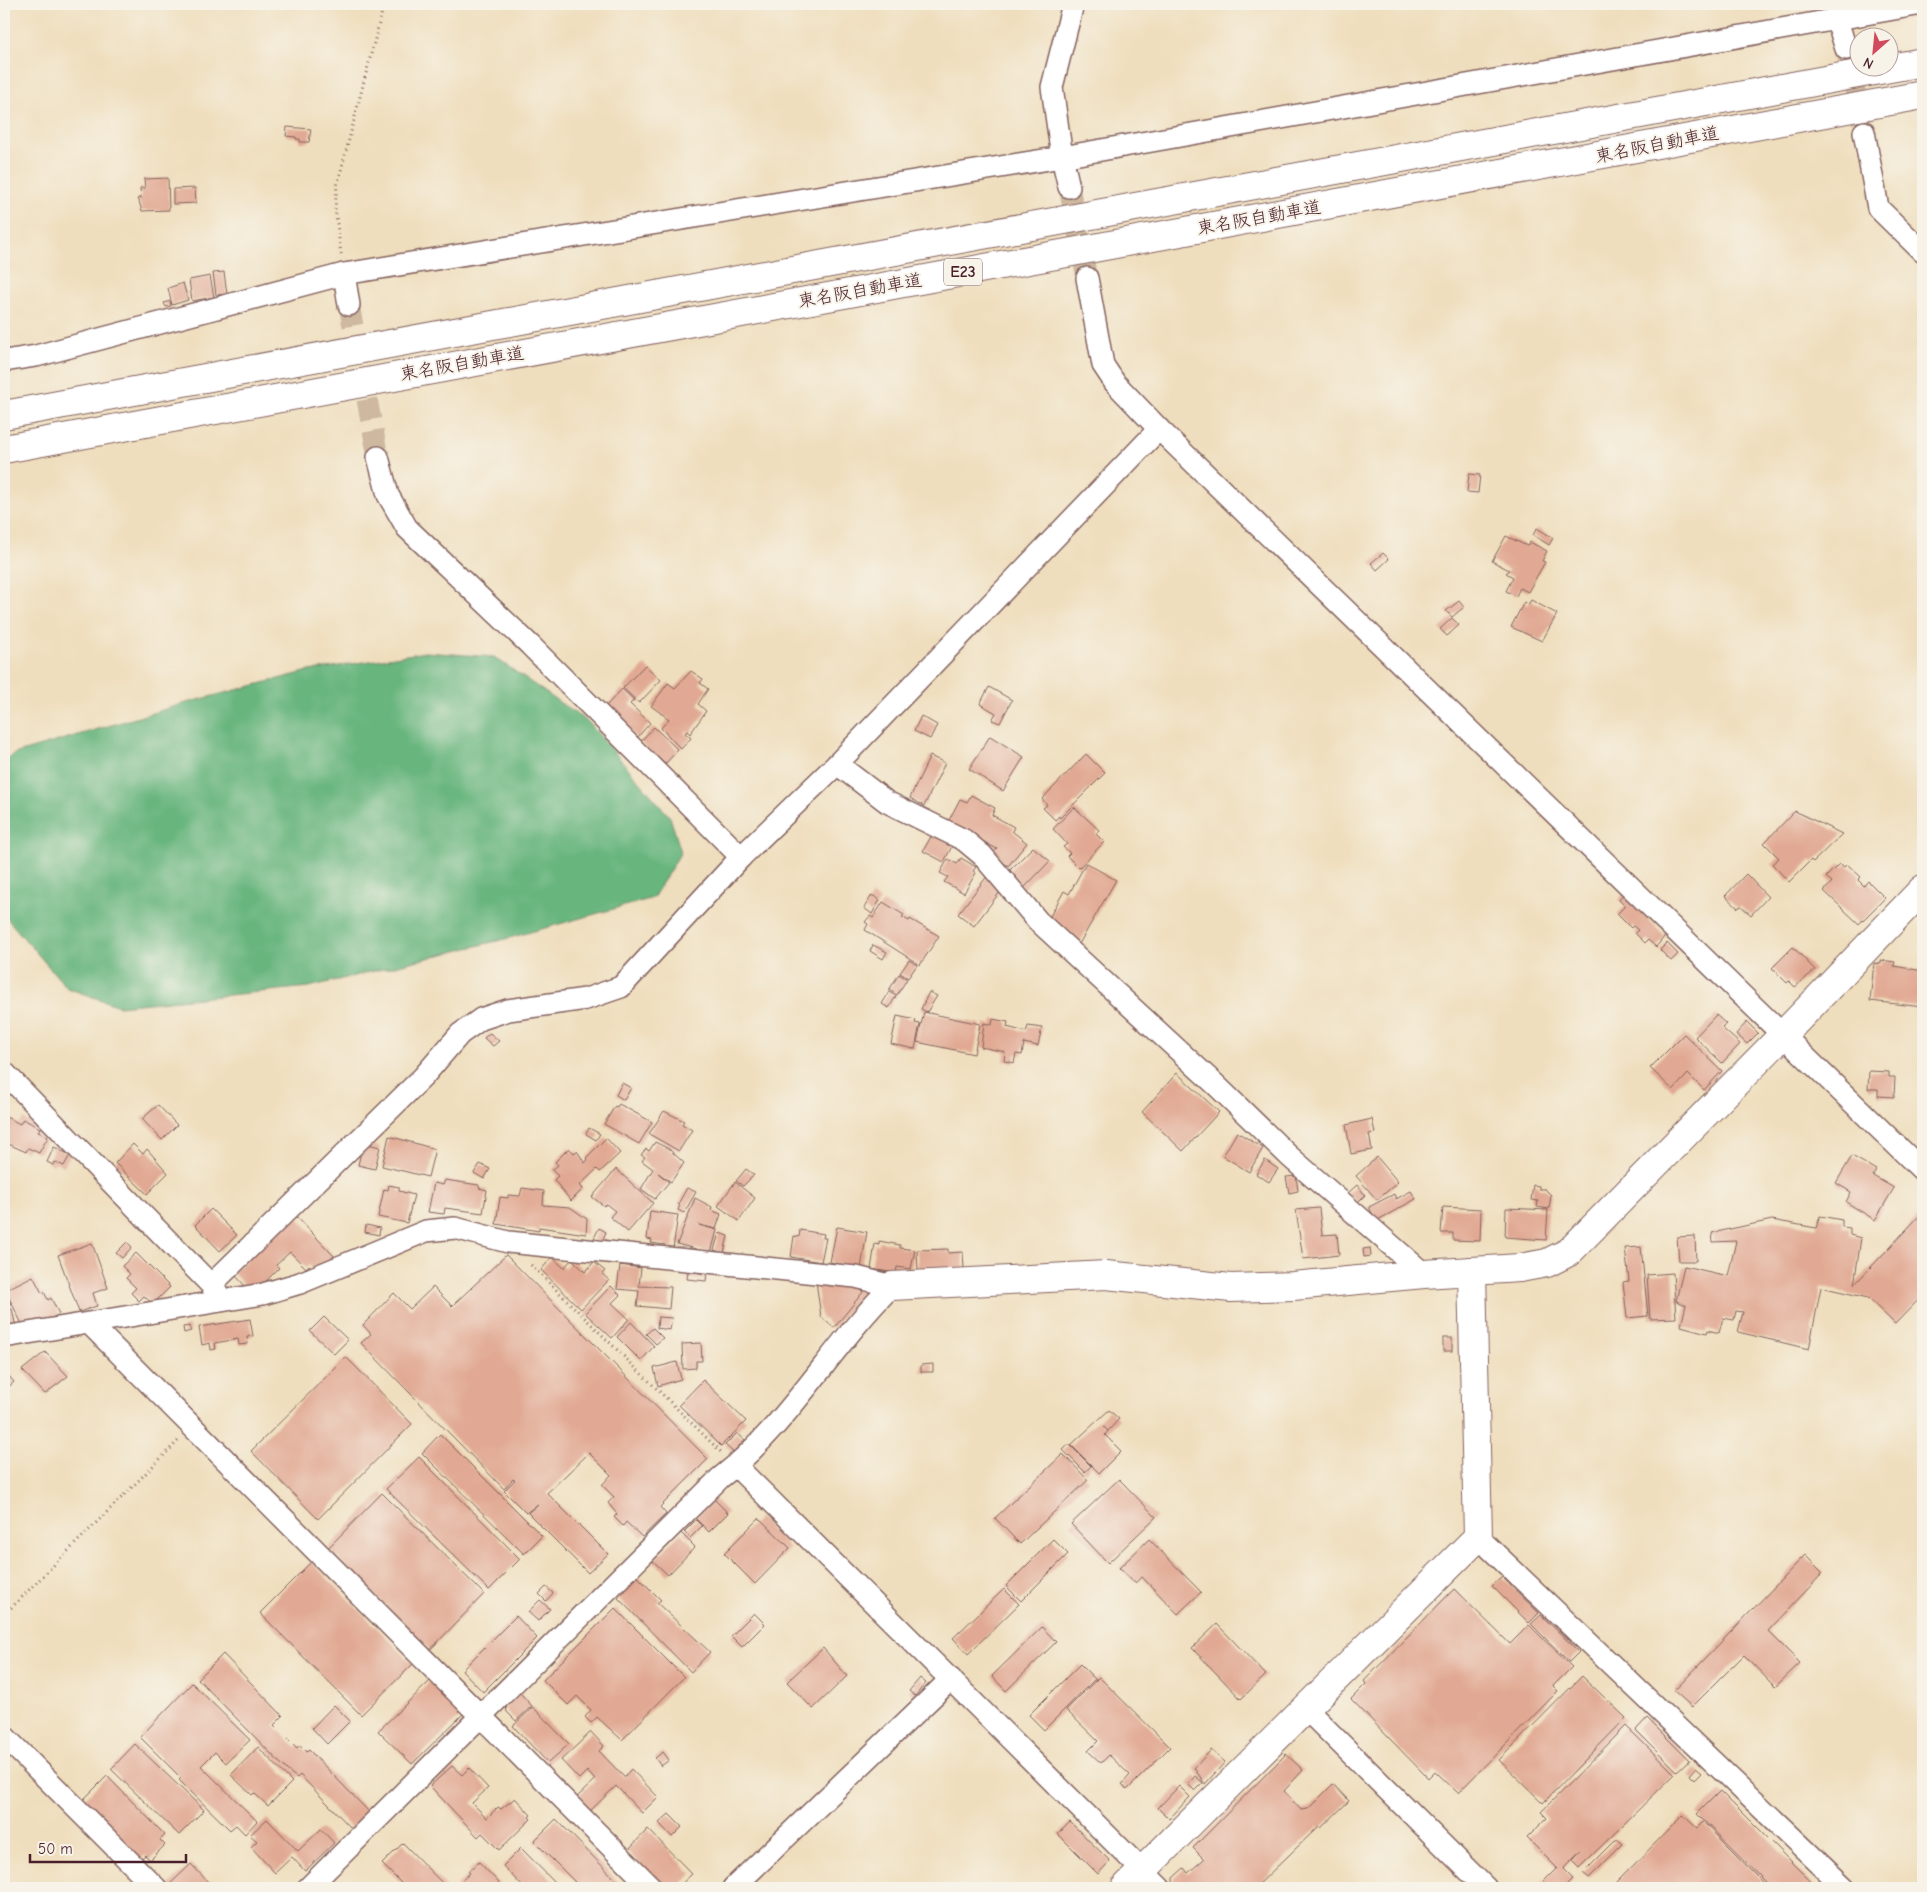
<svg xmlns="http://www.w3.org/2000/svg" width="1927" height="1892" font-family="'Comic Neue','Klee One',sans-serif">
<rect width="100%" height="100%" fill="#f7f3e8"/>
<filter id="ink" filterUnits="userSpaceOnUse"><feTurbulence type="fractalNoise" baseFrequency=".02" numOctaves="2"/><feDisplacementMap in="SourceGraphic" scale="10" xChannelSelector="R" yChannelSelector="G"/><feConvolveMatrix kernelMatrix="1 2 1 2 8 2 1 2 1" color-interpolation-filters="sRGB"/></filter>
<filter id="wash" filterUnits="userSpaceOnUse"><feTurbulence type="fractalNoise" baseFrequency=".0096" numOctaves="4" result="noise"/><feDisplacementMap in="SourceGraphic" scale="20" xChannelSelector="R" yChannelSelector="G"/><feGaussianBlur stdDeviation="1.12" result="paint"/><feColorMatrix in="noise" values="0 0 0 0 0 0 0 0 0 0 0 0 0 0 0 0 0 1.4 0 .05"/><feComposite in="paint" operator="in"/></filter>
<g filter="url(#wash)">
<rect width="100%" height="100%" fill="#efdebd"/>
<path fill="#67b57e" stroke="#586a54" d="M425,652L494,657L588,722L670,817L681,852L653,898L509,938L309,987L119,1006L67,988L4,915V763L14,754L186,703L309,671Z"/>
<g id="blocks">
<g fill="#e1a993">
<path d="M287,127L311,129L309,142H300V139H296V137L286,136Z"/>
<path d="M168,178L169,210L142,211L138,198H141L140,188H145L144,179Z"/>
<path d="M195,188L196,203L173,204V189Z"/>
<path d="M224,272L227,294L216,295L213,273Z"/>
<path d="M210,276L214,297L192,301L189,280Z"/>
<path d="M183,283L188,300L172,305L168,288Z"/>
<path d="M170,301L171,306L166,307L164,303Z"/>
<path d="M1469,474L1480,475L1478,493L1467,492Z"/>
<path d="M1537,528L1553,538L1549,545L1533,535Z"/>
<path d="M1506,536L1527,546L1530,542L1547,551L1542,561L1545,562L1528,592L1520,588L1516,596L1506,591L1513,577L1506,573L1509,570L1492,561Z"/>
<path d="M1383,553L1389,559L1377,570L1371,563Z"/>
<path d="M1531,600L1557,614L1542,641L1511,627L1524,602L1528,605Z"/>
<path d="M1459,601L1464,607L1452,617L1446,611Z"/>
<path d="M1452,618L1459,625L1447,636L1440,629Z"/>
<path d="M645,665L661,680L639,703L623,688Z"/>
<path d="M691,671L703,679L700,683L708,689L698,704L706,711L690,734L687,731L685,733L691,738L681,749L661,728L669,719L651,706L668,683L675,688Z"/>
<path d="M989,687L1012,700L1000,723L992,720L996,713L980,704Z"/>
<path d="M622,689L634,700L630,704L650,723L637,738L605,707Z"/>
<path d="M921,716L937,725L930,739L914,731Z"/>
<path d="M654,727L678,750L665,764L640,742Z"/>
<path d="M990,736L1024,757L1003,791L969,769Z"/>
<path d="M1086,754L1105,773L1060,818L1059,816L1055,820L1043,808L1047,805L1042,799Z"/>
<path d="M930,756L945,763L924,806L910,798Z"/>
<path d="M971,795L995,808L992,815L1014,827L1012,831L1027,843L1008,866L992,854L997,849L948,822L960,799L967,802Z"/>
<path d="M1074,807L1099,830L1096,834L1104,842L1079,868L1067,856L1070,853L1063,847L1067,844L1053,829Z"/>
<path d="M1795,811L1842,834L1813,862L1811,860L1789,882L1772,864L1779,858L1764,843Z"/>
<path d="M933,833L953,844L944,862L923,851Z"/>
<path d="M1033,847L1050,861L1023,889L1007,873Z"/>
<path d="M961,858L976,867L973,871L976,873L964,893L944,882L948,877L940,873L948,859L957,864Z"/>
<path d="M1086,863L1116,880L1079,944L1049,918L1064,891L1069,894Z"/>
<path d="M1840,863L1844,867L1847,864L1861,877L1858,880L1864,886L1868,881L1885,898L1859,924L1824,891L1832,882L1826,877Z"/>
<path d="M1746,874L1768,897L1751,915L1741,906L1738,908L1725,896Z"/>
<path d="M988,875L1003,888L974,926L958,914Z"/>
<path d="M1623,894L1665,936L1656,947L1648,940L1645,943L1635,933L1638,930L1633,926L1631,928L1617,914L1625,906L1619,900Z"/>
<path d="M872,895L880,900L872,914L864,908Z"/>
<path d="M883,902L904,915L902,917L909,921L910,919L939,936L920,965L865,930L868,924L865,922L870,916L873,918Z"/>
<path d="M1667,943L1678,954L1671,961L1660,950Z"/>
<path d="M873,945L887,952L883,959L870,951Z"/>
<path d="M1793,947L1815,970L1795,987L1789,981L1787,983L1772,968Z"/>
<path d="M909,960L917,965L908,978L900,973Z"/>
<path d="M1881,960L1895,962L1894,966L1923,971V1007L1870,1001L1874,963L1881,964Z"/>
<path d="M899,974L907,979L897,995L889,990Z"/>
<path d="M889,992L896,996L889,1008L882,1004Z"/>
<path d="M929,992L937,996L927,1012L921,1009Z"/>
<path d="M924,1012L980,1024L974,1054L917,1042Z"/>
<path d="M1716,1015L1726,1024L1722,1028L1740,1044L1722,1063L1695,1037Z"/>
<path d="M897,1016L916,1020L915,1023L920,1024L915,1049L891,1044Z"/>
<path d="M993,1019L1008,1022L1007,1027L1026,1032L1028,1026L1042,1028L1038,1046L1024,1043L1022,1055L1016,1054L1014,1063L1004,1061L1005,1052L981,1047L984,1023L992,1025Z"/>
<path d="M1747,1022L1758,1033L1747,1044L1736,1034Z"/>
<path d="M490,1033L499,1041L493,1046L484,1038Z"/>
<path d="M1684,1034L1722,1071L1704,1090L1688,1074L1673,1090L1650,1068Z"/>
<path d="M1869,1071L1889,1072V1077H1895L1894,1097L1878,1096V1089H1868Z"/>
<path d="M1177,1073L1219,1112L1183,1151L1142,1112Z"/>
<path d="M622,1083L631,1088L624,1100L616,1095Z"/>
<path d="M619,1104L652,1122L639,1144L604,1124L615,1106L617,1107Z"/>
<path d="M158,1105L177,1125L162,1140L142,1119Z"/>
<path d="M664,1111L684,1121L682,1124L692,1130L679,1151L649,1134Z"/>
<path d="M4,1116L20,1124L23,1119L40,1128L38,1132L48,1137L39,1153L28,1148L26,1152L4,1142Z"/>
<path d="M1372,1119L1375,1133L1369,1134L1372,1150L1351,1154L1346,1125Z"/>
<path d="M589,1128L600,1134L596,1140L586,1134Z"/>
<path d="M1237,1132L1263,1148L1249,1172L1223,1156Z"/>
<path d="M389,1136L435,1149L428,1177L382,1166Z"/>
<path d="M606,1138L620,1153L600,1172L597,1169L580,1185L583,1189L571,1201L554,1180L558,1176L552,1170L558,1165L555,1162L569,1148L574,1153L577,1151L585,1163L588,1160L586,1158Z"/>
<path d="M655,1142L669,1149L684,1163L671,1182L658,1173L669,1182L655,1199L641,1189L653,1169L642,1161L645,1157L641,1155L646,1149L649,1151Z"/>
<path d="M363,1143L380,1147L375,1169L358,1165Z"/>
<path d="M133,1144L143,1154L147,1149L168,1173L147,1194L115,1163Z"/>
<path d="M54,1147L70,1155L64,1166L55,1162L53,1165L47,1162Z"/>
<path d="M1852,1156L1876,1170L1873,1176L1894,1188L1875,1220L1846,1202L1851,1192L1836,1183Z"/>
<path d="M1377,1157L1398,1182L1377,1200L1356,1176Z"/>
<path d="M1265,1160L1278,1169L1269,1182L1256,1174Z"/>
<path d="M480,1164L490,1169L484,1179L474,1173Z"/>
<path d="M616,1169L653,1203L628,1232L610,1217L615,1211L606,1204L604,1206L592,1197Z"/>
<path d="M746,1169L754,1175L743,1186L736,1181Z"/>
<path d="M1296,1176L1298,1191L1289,1193L1286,1177Z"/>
<path d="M445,1180L479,1185V1188L487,1190L483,1213L445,1208L444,1214L428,1212L434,1183L443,1185Z"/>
<path d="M735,1182L755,1198L739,1221L718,1206Z"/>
<path d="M389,1185L399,1187V1191L414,1195L407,1223L378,1217L384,1189L388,1190Z"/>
<path d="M1357,1185L1365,1195L1357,1203L1348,1193Z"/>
<path d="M1533,1185L1539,1186V1189H1545L1551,1195L1549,1209L1537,1207L1538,1201L1531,1200Z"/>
<path d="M522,1188L544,1191L543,1205L570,1207L587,1219L586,1234L539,1227V1231L496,1224L500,1197L508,1198V1195L520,1196Z"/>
<path d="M687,1188L696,1192L684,1213L678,1210L680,1205L678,1204Z"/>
<path d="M1411,1191L1416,1199L1376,1221L1369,1207L1394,1194L1396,1199Z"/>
<path d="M695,1198L712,1207L711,1210L721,1214L716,1229L699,1225L717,1230L711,1253L677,1244Z"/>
<path d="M1443,1207L1481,1209L1480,1241L1453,1240V1233H1441Z"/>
<path d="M1319,1208L1322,1235L1337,1234L1339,1255L1303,1259L1296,1210Z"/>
<path d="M1506,1208L1548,1210L1546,1240L1505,1237Z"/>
<path d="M211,1209L237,1235L220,1251L195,1225Z"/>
<path d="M650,1211L678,1215L673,1249L664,1248L665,1245L651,1243L652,1240L647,1239Z"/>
<path d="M1923,1212V1295L1895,1324L1868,1298L1821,1287L1809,1349L1738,1332L1743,1312L1736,1311L1734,1320L1723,1318L1719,1333L1708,1330L1707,1333L1681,1326L1686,1305L1676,1301L1684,1266L1728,1276L1736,1241L1713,1242L1712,1233L1772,1220L1816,1228L1820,1216L1842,1220V1227L1850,1228V1235L1861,1238L1854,1285Z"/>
<path d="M294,1214L334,1256L316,1273L309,1265L306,1268L290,1252L276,1265L279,1268L258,1289L250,1291L233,1273Z"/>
<path d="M366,1225L380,1228L379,1235L365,1232Z"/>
<path d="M837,1227L867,1232L861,1268L830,1262Z"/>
<path d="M599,1228L606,1232L603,1239L610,1241L609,1245L593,1240Z"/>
<path d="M800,1230L824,1234L823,1238H826L821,1262L791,1257L794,1236L799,1237Z"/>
<path d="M719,1233L728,1236L724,1253L714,1250Z"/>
<path d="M1695,1236L1696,1261H1679L1677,1237Z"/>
<path d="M879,1241L900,1245V1248L915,1250L911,1269L897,1267L896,1273L871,1269L875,1244L879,1245Z"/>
<path d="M127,1242L132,1247L122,1258L116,1253Z"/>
<path d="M92,1243L108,1288L93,1293L97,1306L79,1312L58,1255Z"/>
<path d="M1641,1247L1648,1316L1627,1318L1623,1282L1629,1281L1625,1248Z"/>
<path d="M1370,1248L1371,1256L1364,1257L1363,1249Z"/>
<path d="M948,1249V1253L963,1252L964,1269L918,1271L917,1250Z"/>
<path d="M136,1253L170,1287L153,1304L144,1296L139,1301L131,1293L136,1288L126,1278L130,1274L122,1266Z"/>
<path d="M506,1255L708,1459L660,1507L666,1514L642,1537L626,1522L623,1526L614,1517L617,1514L608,1503L614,1497L602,1485L611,1475L589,1453L547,1493L608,1554L588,1573L528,1513L538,1504L526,1513L504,1491L515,1480L513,1479L504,1489L361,1343L371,1334L363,1325L394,1293L410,1309L433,1287L452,1306Z"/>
<path d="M552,1257L564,1268L572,1259L585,1272L594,1262L605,1271L602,1274L609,1280L581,1309L541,1270Z"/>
<path d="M620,1265L641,1268L639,1286L671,1287L669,1309L637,1306L639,1291L617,1289Z"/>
<path d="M688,1271L707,1274L706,1281L687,1279Z"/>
<path d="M1673,1273L1676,1318L1650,1319L1647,1275Z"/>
<path d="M33,1276L42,1293L44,1292L48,1300L51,1298L59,1314L31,1329L24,1328L5,1290Z"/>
<path d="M816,1281L855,1284L863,1292L834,1328L821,1317Z"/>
<path d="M611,1286L620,1295L612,1303L629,1319L612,1338L585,1313Z"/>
<path d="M4,1292L11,1304L4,1308Z"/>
<path d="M12,1309L16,1327L4,1330V1311Z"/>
<path d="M324,1317L348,1340L334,1354L310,1331Z"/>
<path d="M658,1317L672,1318L670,1330L657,1328Z"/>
<path d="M250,1319L253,1336L247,1337L248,1344L239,1345L238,1339L215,1343L216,1349L211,1350L210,1343L202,1345L199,1327Z"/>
<path d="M631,1322L654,1346L641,1361L617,1337Z"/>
<path d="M189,1326L191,1331L184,1333L183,1327Z"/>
<path d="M653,1328L663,1338L656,1344L646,1334Z"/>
<rect x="1443" y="1338" width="9" height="13"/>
<path d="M701,1343L702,1361H696V1368L683,1369L682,1344Z"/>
<path d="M45,1352L68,1376L45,1394L22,1370Z"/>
<path d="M346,1357L412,1424L318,1519L251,1451Z"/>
<path d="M677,1362L681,1379L658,1386L654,1368Z"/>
<path d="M933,1364V1372H921V1365Z"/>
<path d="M4,1370L14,1382L4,1391Z"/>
<path d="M703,1380L746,1421L721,1446L679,1405Z"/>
<path d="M1109,1410L1119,1419L1108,1431L1104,1427L1108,1431L1105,1435L1121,1451L1099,1473L1071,1445Z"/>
<path d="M737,1433L745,1440L733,1452L725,1445Z"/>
<path d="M440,1434L542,1536L524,1554L422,1453Z"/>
<path d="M1069,1444L1091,1466L1085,1472L1063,1450Z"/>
<path d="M1063,1454L1088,1480L1020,1544L995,1518Z"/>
<path d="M419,1457L520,1559L489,1590L386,1489Z"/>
<path d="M1119,1479L1156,1517L1108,1563L1071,1524Z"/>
<path d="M382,1493L484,1594L430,1650L328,1548Z"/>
<path d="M714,1499L728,1513L709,1532L695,1518Z"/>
<path d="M759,1518L790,1548L755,1584L724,1553Z"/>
<path d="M696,1520L702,1526L690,1538L684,1532Z"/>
<path d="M681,1533L695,1547L668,1575L653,1561Z"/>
<path d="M1053,1539L1068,1554L1021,1601L1006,1586Z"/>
<path d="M1149,1539L1201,1592L1178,1614L1142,1577L1135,1583L1119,1568Z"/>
<path d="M1805,1555L1823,1573L1768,1631L1800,1663L1775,1687L1744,1655L1692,1707L1674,1691Z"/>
<path d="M311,1562L413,1664L361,1715L260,1613Z"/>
<path d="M638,1577L661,1600L657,1603L710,1652L691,1672L618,1598Z"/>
<path d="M1502,1577L1539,1613L1529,1623L1492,1586Z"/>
<path d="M546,1587L553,1593L546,1601L539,1594Z"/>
<path d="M1004,1589L1019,1604L968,1654L953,1638Z"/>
<path d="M1454,1589L1510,1644L1529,1625L1572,1667L1553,1686L1558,1691L1458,1793L1435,1771L1428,1778L1351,1699L1366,1684L1364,1681Z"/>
<path d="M540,1600L550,1609L538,1621L528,1612Z"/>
<path d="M615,1608L684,1677L622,1740L597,1717L591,1723L585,1717L591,1710L577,1696L568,1705L543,1680Z"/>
<path d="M754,1613L765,1624L742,1647L731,1636Z"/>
<path d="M1541,1615L1579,1652L1569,1662L1531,1624Z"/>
<path d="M516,1616L537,1638L483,1692L462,1670Z"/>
<path d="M1217,1624L1266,1675L1241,1699L1192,1648Z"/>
<path d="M1042,1627L1056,1642L1006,1691L992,1676Z"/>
<path d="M823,1648L847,1676L813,1709L787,1682Z"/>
<path d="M223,1654L283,1716L274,1725L297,1748L300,1745L307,1752L309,1750L372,1815L355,1832L300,1775L297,1778L288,1771L198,1679Z"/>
<path d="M1080,1664L1095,1679L1044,1730L1029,1715Z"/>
<path d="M1582,1676L1626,1718L1543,1803L1499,1760Z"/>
<path d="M1099,1677L1170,1747L1127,1790L1122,1784L1130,1775L1109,1755L1101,1763L1088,1751L1098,1741L1066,1710Z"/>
<path d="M920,1678L926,1683L915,1696L909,1691Z"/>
<path d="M430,1681L463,1714L412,1764L378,1731Z"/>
<path d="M192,1683L250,1740L226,1763L215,1752L201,1766L257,1821L245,1834L236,1825L230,1830L179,1780L181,1778L140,1737Z"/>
<path d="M520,1693L532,1706L516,1721L507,1712L506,1707Z"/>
<path d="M334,1705L350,1721L327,1744L312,1728Z"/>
<path d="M533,1707L569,1744L548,1763L513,1726Z"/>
<path d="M1647,1718L1689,1760L1677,1771L1636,1730Z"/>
<path d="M1626,1726L1675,1774L1579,1868L1572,1861L1581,1851L1563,1869L1573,1879L1564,1888H1537L1557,1868L1527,1838L1547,1818L1541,1812Z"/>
<path d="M591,1732L604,1746L599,1751L624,1777L631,1769L658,1797L642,1813L616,1786L588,1813L575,1799L595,1780L587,1771L579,1779L561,1760Z"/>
<path d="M135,1744L204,1810L179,1835L111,1769Z"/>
<path d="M258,1747L292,1782L268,1806L254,1793L252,1795L231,1775Z"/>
<path d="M1211,1750L1225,1762L1205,1784L1194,1768Z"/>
<path d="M663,1752L669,1760L661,1766L655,1758Z"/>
<path d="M1286,1754L1303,1770L1284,1791L1301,1810L1308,1809L1333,1784L1349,1801L1321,1828L1319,1826L1255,1888H1177L1173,1884V1878L1184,1868L1188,1873L1204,1859L1193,1848Z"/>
<path d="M452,1766L462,1775L469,1768L488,1788L472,1803L487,1818L498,1807L501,1809L515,1798L531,1815L529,1817L531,1819L499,1850L482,1833L478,1837L430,1786Z"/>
<path d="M1695,1768L1701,1773L1694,1780L1689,1775Z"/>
<path d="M107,1776L165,1835L160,1840L165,1845L150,1860L145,1855L140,1860L81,1802Z"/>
<path d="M1195,1776L1203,1783L1195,1791L1188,1784Z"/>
<path d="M1179,1786L1190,1797L1169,1819L1158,1808Z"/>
<path d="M1720,1791L1801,1872L1818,1888H1772L1697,1814Z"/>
<path d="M669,1814L682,1827L672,1837L659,1823Z"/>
<path d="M1683,1815L1697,1828L1703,1822L1769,1888H1611Z"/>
<path d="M267,1819L298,1851L321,1829L334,1843L305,1871L292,1857L275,1873L251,1847L257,1841L250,1835Z"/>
<path d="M556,1819L624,1888H581L534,1841Z"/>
<path d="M1070,1822L1110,1861L1098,1874L1058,1834Z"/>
<path d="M648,1829L692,1874L677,1888H664L627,1851Z"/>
<path d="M1617,1839L1623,1844L1589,1878L1583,1873Z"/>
<path d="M403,1843L446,1887L445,1888H406L382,1864Z"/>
<path d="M521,1848L560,1888H524L503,1866Z"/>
<path d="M479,1862L500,1884L496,1888H457V1885L470,1873L468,1871Z"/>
<path d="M191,1864L214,1888H171L168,1886Z"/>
</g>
</g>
</g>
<g filter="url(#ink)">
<use href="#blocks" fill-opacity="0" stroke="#84625e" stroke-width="1"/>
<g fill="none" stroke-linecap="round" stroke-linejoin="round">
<g stroke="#ceb8a0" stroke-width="21" stroke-dasharray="21 11" stroke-linecap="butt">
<path d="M1846,49L1862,122"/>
<path d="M1069,187L1087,278"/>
<path d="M349,305L378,457"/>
</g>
<defs>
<g id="street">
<path d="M1837,20L1846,49"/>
<path d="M1864,132L1878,208L1923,252"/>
<path d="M1069,187L1062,157L1052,87L1073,4"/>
<path d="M344,274L349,305"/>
<path d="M1087,278L1103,365L1115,383L1159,429L1923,1171"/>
<path d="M4,361L36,356L344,274L1062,157L1922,4"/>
<path d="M378,457L388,495L407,528L530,645L741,857"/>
<path d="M837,764L887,802L964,840L982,855L1038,921L1216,1085L1289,1156L1424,1274"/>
<path d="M4,1072L211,1285L219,1295"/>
<path d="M211,1285L423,1077L460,1034L481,1019L508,1010L586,999L621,987L741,857L837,764L1159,429"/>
<path d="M90,1324L652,1888"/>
<path d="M4,1337L263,1294L300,1283L426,1231L455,1228L508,1242L856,1277L892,1286"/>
<path d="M736,1466L1160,1888"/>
<path d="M1478,1537L1845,1888"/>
<path d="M1306,1709L1486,1888"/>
<path d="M4,1736L156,1888"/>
<path d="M308,1888L720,1478C787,1427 832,1345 892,1286"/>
<path d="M733,1888L951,1679"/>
</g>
<g id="secondary">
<path d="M892,1286L1106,1275L1231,1288L1293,1286L1424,1274L1520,1268L1547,1263L1569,1252L1783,1035L1923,889"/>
<path d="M1125,1888L1478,1537L1472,1271"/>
</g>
<g id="highway">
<path d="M4,415L1923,62"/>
<path d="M4,449L1923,95"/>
</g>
</defs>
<use href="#street" stroke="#84625e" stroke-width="24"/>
<use href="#secondary" stroke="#84625e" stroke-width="30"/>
<use href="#highway" stroke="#84625e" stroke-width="30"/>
<g stroke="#84625e" stroke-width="3" stroke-dasharray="1 4" stroke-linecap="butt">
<path d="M341,254L335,208L337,186L384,4"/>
<path d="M531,1265L721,1452"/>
<path d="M4,1615L178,1441"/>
</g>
<use href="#street" stroke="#fff" stroke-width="21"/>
<use href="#secondary" stroke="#fff" stroke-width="28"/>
<use href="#highway" stroke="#fff" stroke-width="28"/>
</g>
</g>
<g text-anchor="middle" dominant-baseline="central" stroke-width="4" stroke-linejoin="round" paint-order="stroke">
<rect fill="#f7f3e8" stroke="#7e5f64" stroke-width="1" x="944" y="258.5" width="38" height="27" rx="4"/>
<g font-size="16" font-weight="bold" fill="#4a1f2b">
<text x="963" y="272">E23</text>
</g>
<g font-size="18" fill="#4a1f2b" stroke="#f7f3e8">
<text transform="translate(1657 145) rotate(-11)">東名阪自動車道</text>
<text transform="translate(1259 218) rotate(-10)">東名阪自動車道</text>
<text transform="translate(860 291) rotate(-10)">東名阪自動車道</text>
<text transform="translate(462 364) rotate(-10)">東名阪自動車道</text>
</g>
</g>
<rect width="1927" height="1892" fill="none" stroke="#f7f3e8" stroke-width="20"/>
<g transform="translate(1874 52) rotate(207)"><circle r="24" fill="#f7f3e8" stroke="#b29e9c"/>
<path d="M0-4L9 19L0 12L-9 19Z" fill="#d1495b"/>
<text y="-8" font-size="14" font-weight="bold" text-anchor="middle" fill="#4a1f2b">N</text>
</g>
<path d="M30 1854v8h156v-8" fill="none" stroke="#4a1f2b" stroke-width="2.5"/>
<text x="38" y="1854" font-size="15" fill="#4a1f2b" stroke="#f7f3e8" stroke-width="4" paint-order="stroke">50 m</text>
</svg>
